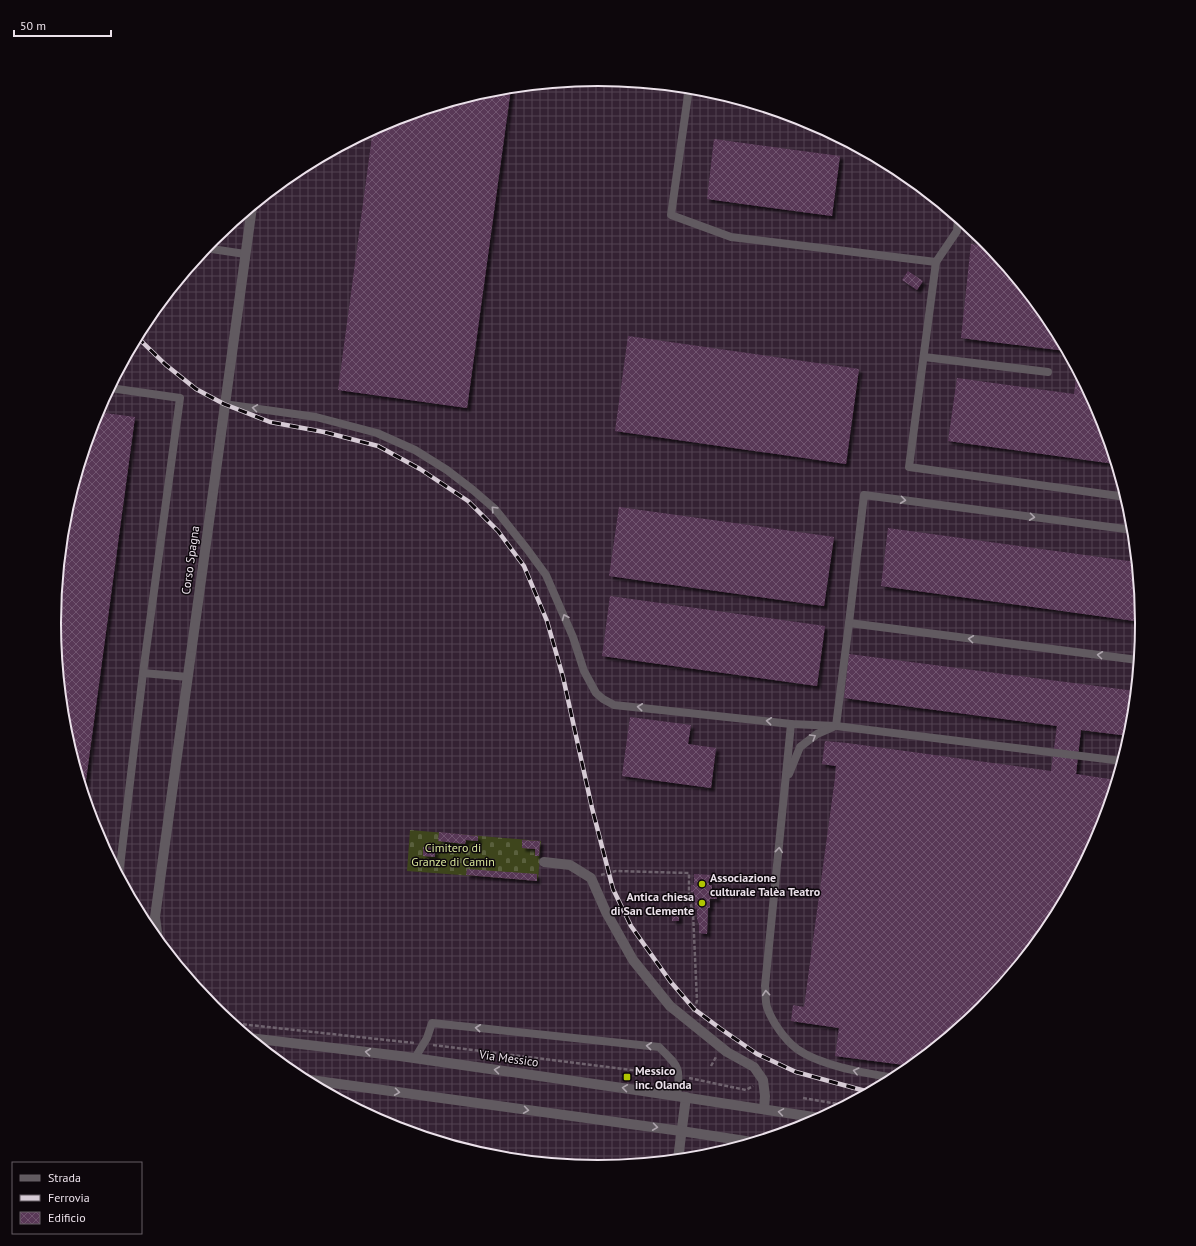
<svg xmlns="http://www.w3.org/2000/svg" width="1196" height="1246" font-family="'PT Sans',sans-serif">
<defs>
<pattern id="industrial-grid" width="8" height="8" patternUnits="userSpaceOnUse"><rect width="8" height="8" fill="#342233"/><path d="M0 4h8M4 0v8" fill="none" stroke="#524251"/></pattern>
<pattern id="cemetery-stones" width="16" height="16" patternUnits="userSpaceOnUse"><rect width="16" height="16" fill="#3e451c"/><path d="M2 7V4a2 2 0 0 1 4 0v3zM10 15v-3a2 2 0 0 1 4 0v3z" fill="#5a603d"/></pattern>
<pattern id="building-cross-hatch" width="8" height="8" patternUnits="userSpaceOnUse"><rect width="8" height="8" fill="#593857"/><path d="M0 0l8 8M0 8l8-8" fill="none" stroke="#71546f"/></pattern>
<filter id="shadow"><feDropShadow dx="3.5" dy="3.5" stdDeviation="1" flood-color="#0009"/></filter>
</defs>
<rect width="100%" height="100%" fill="#271a26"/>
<circle fill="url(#industrial-grid)" cx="598" cy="623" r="542"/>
<path fill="url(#cemetery-stones)" d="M410,830L541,841L538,881L407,871Z"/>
<g fill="url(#building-cross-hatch)" filter="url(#shadow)">
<path d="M511,88L467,408L338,390L373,129L390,120L492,89Z"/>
<path d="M714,139L840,156L832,216L707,199Z"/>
<path d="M971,244L990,247L1050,321L1066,351L961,338Z"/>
<path d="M908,271L923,281L917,290L902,280Z"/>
<path d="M628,336L859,369L846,464L615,431Z"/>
<path d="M1077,371L1101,415L1115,464L948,441L957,378L1074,394Z"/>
<path d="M97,412L135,417L84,795L64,729L54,623L65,517Z"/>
<path d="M619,507L834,537L824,606L609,576Z"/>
<path d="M888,528L1136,562L1142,622L881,586Z"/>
<path d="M610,596L825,626L817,686L602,656Z"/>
<path d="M849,654L1135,691L1131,729L1129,736L1081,730L1076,774L1116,780L1100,831L1050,925L983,1008L912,1066L835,1056L839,1028L791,1021L793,1005L804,1007L835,778L836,766L822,764L825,741L847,743L1051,771L1057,726L844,698Z"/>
<path d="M630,717L691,725L688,744L716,748L711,788L622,776Z"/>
<path d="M439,832L478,836V841L466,840L465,844L438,841Z"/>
<path d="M522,840L540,841L539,856H535V849L522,848Z"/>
<path d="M423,847L435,848V857L423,856Z"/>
<path d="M467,869L537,874V881L466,875Z"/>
<path d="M694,874L712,875V879H709V885H712V891H716L717,899H710V908H708L707,934L699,933V924L697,919V908L695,909L694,892H691V885H694Z"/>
<rect x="672" y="914" width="7" height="7"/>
</g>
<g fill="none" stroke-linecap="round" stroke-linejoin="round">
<g stroke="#6f636e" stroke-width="2.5" stroke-dasharray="4 2" stroke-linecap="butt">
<path d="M601,875L616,871L689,873V897L693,913L697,1001L693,1012"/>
<path d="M231,1023L414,1043"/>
<path d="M433,1045L670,1075"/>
<path d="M711,1066L716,1057"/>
<path d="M689,1078L746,1090L753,1086"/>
<path d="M803,1098L844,1105"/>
</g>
<g stroke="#615a60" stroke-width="8">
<path d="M689,88L671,215L731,237L936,262"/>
<path d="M958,218L957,231L936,262L909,467L1126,497"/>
<path d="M205,248L245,254"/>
<path d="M924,357L1048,372"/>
<path d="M110,388L180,398L143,673L119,875"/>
<path d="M224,404L316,417L377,433L415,450L447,470L473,490L495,509L527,549L546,575L573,637L584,671L596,693L603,699L614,705L791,724L836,726"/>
<path d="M849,623L1138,660"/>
<path d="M143,673L188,677"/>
<path d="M791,724L765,986C766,993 765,1001 767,1007C772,1022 785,1040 797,1049C821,1066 866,1073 895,1078"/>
<path d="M1122,761L836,726L849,623L864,495L1133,530"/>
<path d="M789,774L800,747L817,734L833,727"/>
<path d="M415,1058L427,1038L432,1023L659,1047C679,1067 681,1067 677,1096"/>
</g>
<g stroke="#615a60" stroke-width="10">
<path d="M544,862L570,865L591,878L606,912L633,960L670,1006L727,1052L754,1067L763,1080L765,1096L764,1109"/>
<path d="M158,940L155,917L252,207"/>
<path d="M678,1159L686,1097"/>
</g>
<g stroke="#615a60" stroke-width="10">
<path d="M250,1038L400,1056L643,1091L820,1118"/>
<path d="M303,1079L681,1131L752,1142"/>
</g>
<defs>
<path id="rail" d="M137,337L166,365L196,389L224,404L270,422L324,432L378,446L420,469L468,501L498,531L524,566L547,621L563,677L592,808L613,889L631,926L670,981L694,1009L721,1029L757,1054L796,1072L869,1092"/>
</defs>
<use href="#rail" stroke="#d6cbd5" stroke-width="4.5"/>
<use href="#rail" stroke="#0d070c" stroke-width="3" stroke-dasharray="9" stroke-linecap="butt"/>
</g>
<defs><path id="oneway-chevron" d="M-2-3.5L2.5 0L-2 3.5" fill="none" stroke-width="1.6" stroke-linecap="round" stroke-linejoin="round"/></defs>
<g stroke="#ada4ac">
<use href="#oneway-chevron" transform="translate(255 408) rotate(-172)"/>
<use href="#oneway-chevron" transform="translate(903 500) rotate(7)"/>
<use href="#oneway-chevron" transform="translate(494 509) rotate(-134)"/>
<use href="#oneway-chevron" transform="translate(1032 517) rotate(7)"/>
<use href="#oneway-chevron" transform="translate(565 617) rotate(-113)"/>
<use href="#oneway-chevron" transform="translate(971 639) rotate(-173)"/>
<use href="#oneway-chevron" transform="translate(1100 655) rotate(-173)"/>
<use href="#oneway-chevron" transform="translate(640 707) rotate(-174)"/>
<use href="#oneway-chevron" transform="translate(769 721) rotate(-174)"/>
<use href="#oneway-chevron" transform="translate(813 737) rotate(-31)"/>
<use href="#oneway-chevron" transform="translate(779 850) rotate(-84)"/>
<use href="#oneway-chevron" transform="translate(766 993) rotate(-95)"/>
<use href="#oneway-chevron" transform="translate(478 1028) rotate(-174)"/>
<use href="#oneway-chevron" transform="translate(649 1046) rotate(-174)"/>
<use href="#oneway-chevron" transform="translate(368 1052) rotate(-173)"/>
<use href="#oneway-chevron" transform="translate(497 1070) rotate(-172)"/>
<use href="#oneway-chevron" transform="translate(856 1071) rotate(-166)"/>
<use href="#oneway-chevron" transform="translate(625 1088) rotate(-172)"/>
<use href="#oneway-chevron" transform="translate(397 1092) rotate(8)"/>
<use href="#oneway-chevron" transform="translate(526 1110) rotate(8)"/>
<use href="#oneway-chevron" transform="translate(781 1112) rotate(-171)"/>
<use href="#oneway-chevron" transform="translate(655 1127) rotate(8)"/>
</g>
<g fill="#b0c501" stroke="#0d070c" stroke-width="1.5">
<circle cx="702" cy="884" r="4"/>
<circle cx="702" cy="903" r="4"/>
<rect x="623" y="1073" width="8" height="8" rx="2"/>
</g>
<g text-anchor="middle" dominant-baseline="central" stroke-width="3" stroke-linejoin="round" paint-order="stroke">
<g font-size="12" fill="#ebe1ea" stroke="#0d070c">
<text transform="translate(190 560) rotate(-82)">Corso Spagna</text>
<text transform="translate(509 1058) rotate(8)">Via Messico</text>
</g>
<g font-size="12" fill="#d7e59b" stroke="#0d070c">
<text x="453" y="847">Cimitero di<tspan x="453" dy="14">Granze di Camin</tspan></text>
</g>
<g font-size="12" font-weight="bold" fill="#ebe1ea" stroke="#0d070c" text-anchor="start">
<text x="710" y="877">Associazione<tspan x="710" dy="14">culturale Talèa Teatro</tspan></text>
<text x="694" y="896" text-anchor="end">Antica chiesa<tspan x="694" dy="14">di San Clemente</tspan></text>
<text x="635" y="1070">Messico<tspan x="635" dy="14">inc. Olanda</tspan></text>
</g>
</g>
<path d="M0 0H1196V1246H0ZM61 623a537 537 0 1 1 1074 0a537 537 0 1 1-1074 0Z" fill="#0d070c" fill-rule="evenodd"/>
<path fill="none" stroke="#ebe1ea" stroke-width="2" d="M61 623a537 537 0 1 1 1074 0a537 537 0 1 1-1074 0Z"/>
<rect x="12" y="1162" width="130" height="72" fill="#0d070c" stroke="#665e65"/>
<rect x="20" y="1175" width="20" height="6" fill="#615a60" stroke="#665e65"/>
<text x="48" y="1182" font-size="12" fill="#ebe1ea">Strada</text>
<rect x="20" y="1195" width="20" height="6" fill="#d6cbd5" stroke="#665e65"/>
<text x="48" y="1202" font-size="12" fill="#ebe1ea">Ferrovia</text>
<rect x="20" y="1212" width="20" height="12" fill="url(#building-cross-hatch)" stroke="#665e65"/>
<text x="48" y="1222" font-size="12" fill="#ebe1ea">Edificio</text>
<path d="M14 30v6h97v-6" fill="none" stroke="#ebe1ea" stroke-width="2"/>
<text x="20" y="30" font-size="12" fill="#ebe1ea" stroke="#0d070c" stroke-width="3" paint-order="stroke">50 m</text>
</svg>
